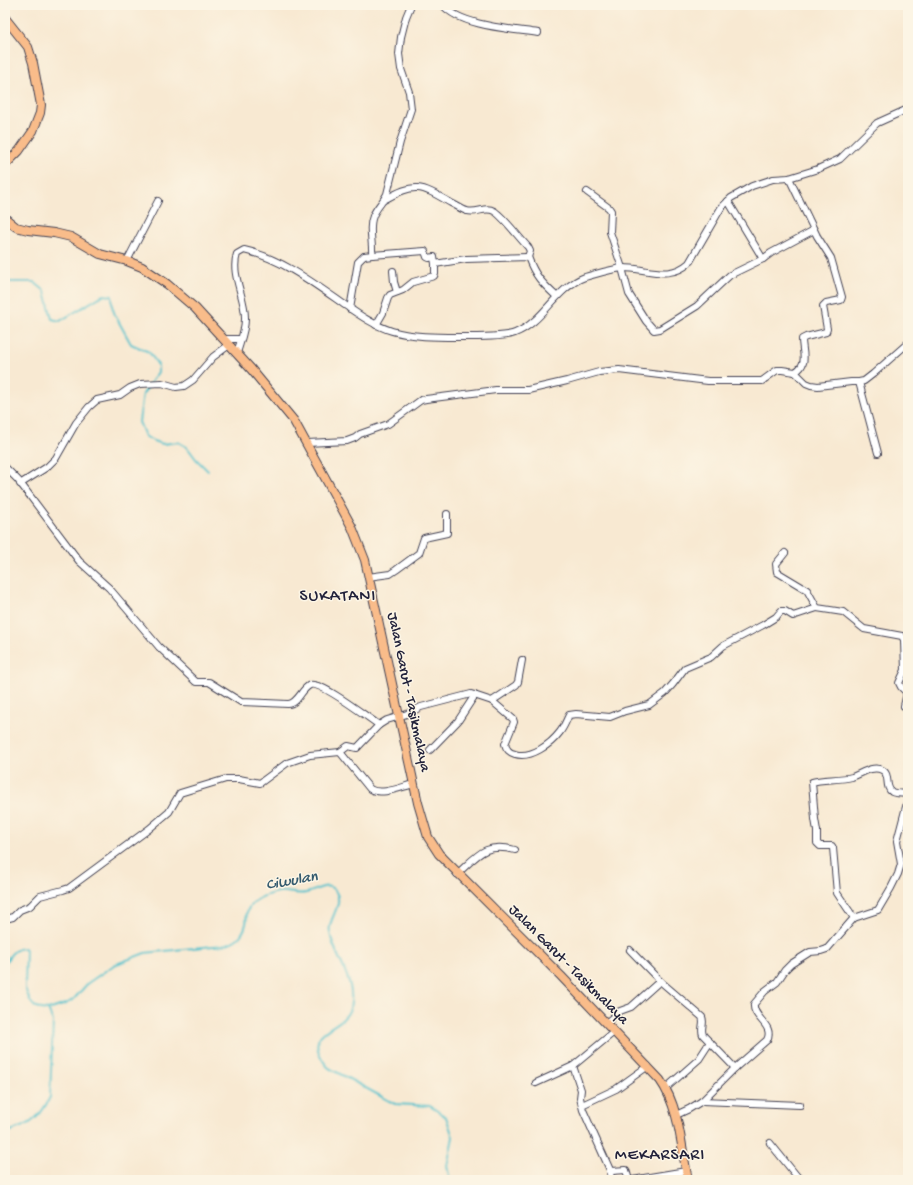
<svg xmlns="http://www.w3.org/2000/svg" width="913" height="1185" font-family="'Gochi Hand',sans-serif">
<rect width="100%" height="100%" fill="#fcf5e5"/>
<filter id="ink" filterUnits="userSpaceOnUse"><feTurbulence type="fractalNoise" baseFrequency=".025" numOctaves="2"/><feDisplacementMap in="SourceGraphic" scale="8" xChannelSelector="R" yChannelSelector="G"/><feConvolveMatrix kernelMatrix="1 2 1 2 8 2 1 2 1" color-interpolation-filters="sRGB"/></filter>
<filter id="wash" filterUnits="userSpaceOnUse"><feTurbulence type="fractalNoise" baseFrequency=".012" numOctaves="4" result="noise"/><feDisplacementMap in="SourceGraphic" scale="16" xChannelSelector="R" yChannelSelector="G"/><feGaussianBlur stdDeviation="0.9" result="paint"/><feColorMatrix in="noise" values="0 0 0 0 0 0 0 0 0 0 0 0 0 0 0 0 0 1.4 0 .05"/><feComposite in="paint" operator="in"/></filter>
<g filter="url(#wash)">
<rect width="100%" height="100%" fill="#f8e9d2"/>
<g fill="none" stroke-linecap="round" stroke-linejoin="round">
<g stroke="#55c2cd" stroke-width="2">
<path d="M5,282H34L45,291L52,319L60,321L103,295L112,296V306L115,315L131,344L149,352L158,365V372L143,394L139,422L145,436L153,441L163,444L178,442L187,447L196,459L208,471"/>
<path d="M5,963C10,955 14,948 25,948L26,950L25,988L30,1001L34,1006L41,1009L48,1010L66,1004L74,999L88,983L114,965L145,953L223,945C236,942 243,936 246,924C247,920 246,915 247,912C251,899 268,894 279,892C288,891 297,895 306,893C314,892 325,883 332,888C347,899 330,917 330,927C329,929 330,931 330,933C335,959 357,980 350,1008C345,1028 309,1028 319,1053C322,1059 324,1064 329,1068L395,1104L430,1106L446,1117L453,1137L447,1166L450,1180"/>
<path d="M5,1135C13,1128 23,1128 31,1122C39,1116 46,1106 50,1097L53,1021L48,1010"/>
<path d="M5,1166V1174"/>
</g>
</g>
</g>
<g filter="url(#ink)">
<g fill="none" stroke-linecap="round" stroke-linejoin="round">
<defs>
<g id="minor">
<path d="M443,5C460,26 512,29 538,33"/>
<path d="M789,178L817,236L831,258L842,297L841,300L826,303L823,306L827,329L826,332L806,337L802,339C802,352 809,364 795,372"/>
<path d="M587,192L609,208L611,211L610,232L622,268L629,294L646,321L654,330L660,329L697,306L730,275L763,259L771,253L814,230"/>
<path d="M384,200C416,182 420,185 451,203C456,205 462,210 467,211C477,214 485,206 494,211C502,215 520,239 528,247L530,251L528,257"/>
<path d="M728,201L763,259"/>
<path d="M372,255L425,251L427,257L429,258L434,257L435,264L466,259L528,257C535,276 542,283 556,296"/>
<path d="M127,261L158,201"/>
<path d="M393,271L394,282L397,292"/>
<path d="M350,309L358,262L364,256L372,255C373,242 368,228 373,216C376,208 383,202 387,194L400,142L411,109L409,92L401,69L399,54L401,37L406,17L411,5"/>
<path d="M376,325L383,313L388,298L390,295L403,290L413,282L434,276L435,274V264"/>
<path d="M224,339H240"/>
<path d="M237,353C240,342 245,331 245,319C246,298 230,275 237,254L244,250C280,258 312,282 342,303C358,314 373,325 392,331C412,337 436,337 458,337C471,337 503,338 515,333C544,322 555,288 585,277C596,274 611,269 623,268C647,268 669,281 689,263L721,208L731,198L752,186L773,179L789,178L818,169L840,159L877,123L908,109"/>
<path d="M859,382L878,453"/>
<path d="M307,443L347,441L355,438L360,434L388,424L421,400L426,399L496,390H528L567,381L599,372L619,370L708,381H762L777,370H782L795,372L806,383L811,385L818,386L851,382H859L864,381L873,374L908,343"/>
<path d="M5,467L18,480L79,561L109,588L159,647L196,682H209L241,702L288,704C298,704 301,689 310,685C321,681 367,717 379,725"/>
<path d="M20,484L47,467L56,458L76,423L89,407L97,400L120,395L130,388L140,384L162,383L176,387L184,386L193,380L213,357L229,345"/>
<path d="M785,553L776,564L777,572L807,590L817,608L843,612L864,629L902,636L904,640L905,670L899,683L901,687L908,694"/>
<path d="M368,577L390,574L396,570L419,553L424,538L447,533V514"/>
<path d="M492,701L516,685L518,682L522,660"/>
<path d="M904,706L907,693"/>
<path d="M430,750L458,721L475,695"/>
<path d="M340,752L370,789C381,796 401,787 414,784"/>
<path d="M457,874C478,855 485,842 515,850"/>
<path d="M854,918L837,893L833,848L832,846H820L817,843V831L815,819L812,782C820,779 841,780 852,777C861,774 872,765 882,770C891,774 884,787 892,792C896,794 903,793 908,794"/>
<path d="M5,919L13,917L20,910L30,906L40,896L63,890L69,888L149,829L169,812L180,793L226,779H239L260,783L287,763L310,755L340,752L348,746L357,748L379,725L387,720L407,714L421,707L471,694L492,701L513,719L514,722L505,744C506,749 510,753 515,754C531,759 551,744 560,732C564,727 566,721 569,715L576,714L610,717L625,711L649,705L665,693L673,684L685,668L711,657L723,646L763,625L776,617L781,611H785L793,616L817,608"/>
<path d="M630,950L660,981L702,1017C705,1023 700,1028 703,1035L735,1068"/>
<path d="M606,1023L620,1011L631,1007L660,981"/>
<path d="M573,1066L581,1090L580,1098L583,1110L610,1170L612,1171L626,1170L629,1180"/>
<path d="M536,1083L573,1066L614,1032"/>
<path d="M666,1088L699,1059L710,1042"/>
<path d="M702,1101L800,1105"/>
<path d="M582,1105L616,1089L648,1066"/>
<path d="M676,1115L689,1109L702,1101L735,1068L767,1040C775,1025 752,1018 754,1004L765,991L777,982L785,970L791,964L810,952L821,951L827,949L854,918L878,910L891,888L898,874L901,864L897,841L908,799"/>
<path d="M770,1143L800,1180"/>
<path d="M610,1171L611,1180"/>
<path d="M632,1180L686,1171"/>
</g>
<g id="major">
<path d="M5,18L28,47L33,63L41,105L40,113L33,131L19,151L5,165"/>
<path d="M5,218L16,227L28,230L54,233L71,237L100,254L127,261L142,267L167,284L195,308L251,369L294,421L352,527L365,560L418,803L428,837L439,854L561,976L660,1080C680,1108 681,1147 688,1180"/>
</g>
</defs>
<use href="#minor" stroke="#424052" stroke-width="8"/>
<use href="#major" stroke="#424052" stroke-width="10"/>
<use href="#minor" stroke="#fff" stroke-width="6"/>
<use href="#major" stroke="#f9bc8a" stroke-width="8"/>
</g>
</g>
<g text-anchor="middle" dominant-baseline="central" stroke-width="3" stroke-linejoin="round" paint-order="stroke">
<g font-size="15" fill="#22223b" stroke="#fcf5e5">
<text transform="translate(408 692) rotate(78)">Jalan Garut - Tasikmalaya</text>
<text transform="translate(568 965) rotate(45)">Jalan Garut - Tasikmalaya</text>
</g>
<g font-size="16" font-style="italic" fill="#345a6e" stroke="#fcf5e5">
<text transform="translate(292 882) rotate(-10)">Ciwulan</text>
</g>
<g font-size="17" letter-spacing="1" fill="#22223b" stroke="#fcf5e5">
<text x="338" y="597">SUKATANI</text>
<text x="660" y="1156">MEKARSARI</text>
</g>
</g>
<rect width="913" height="1185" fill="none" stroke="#fcf5e5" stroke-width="20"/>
</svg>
